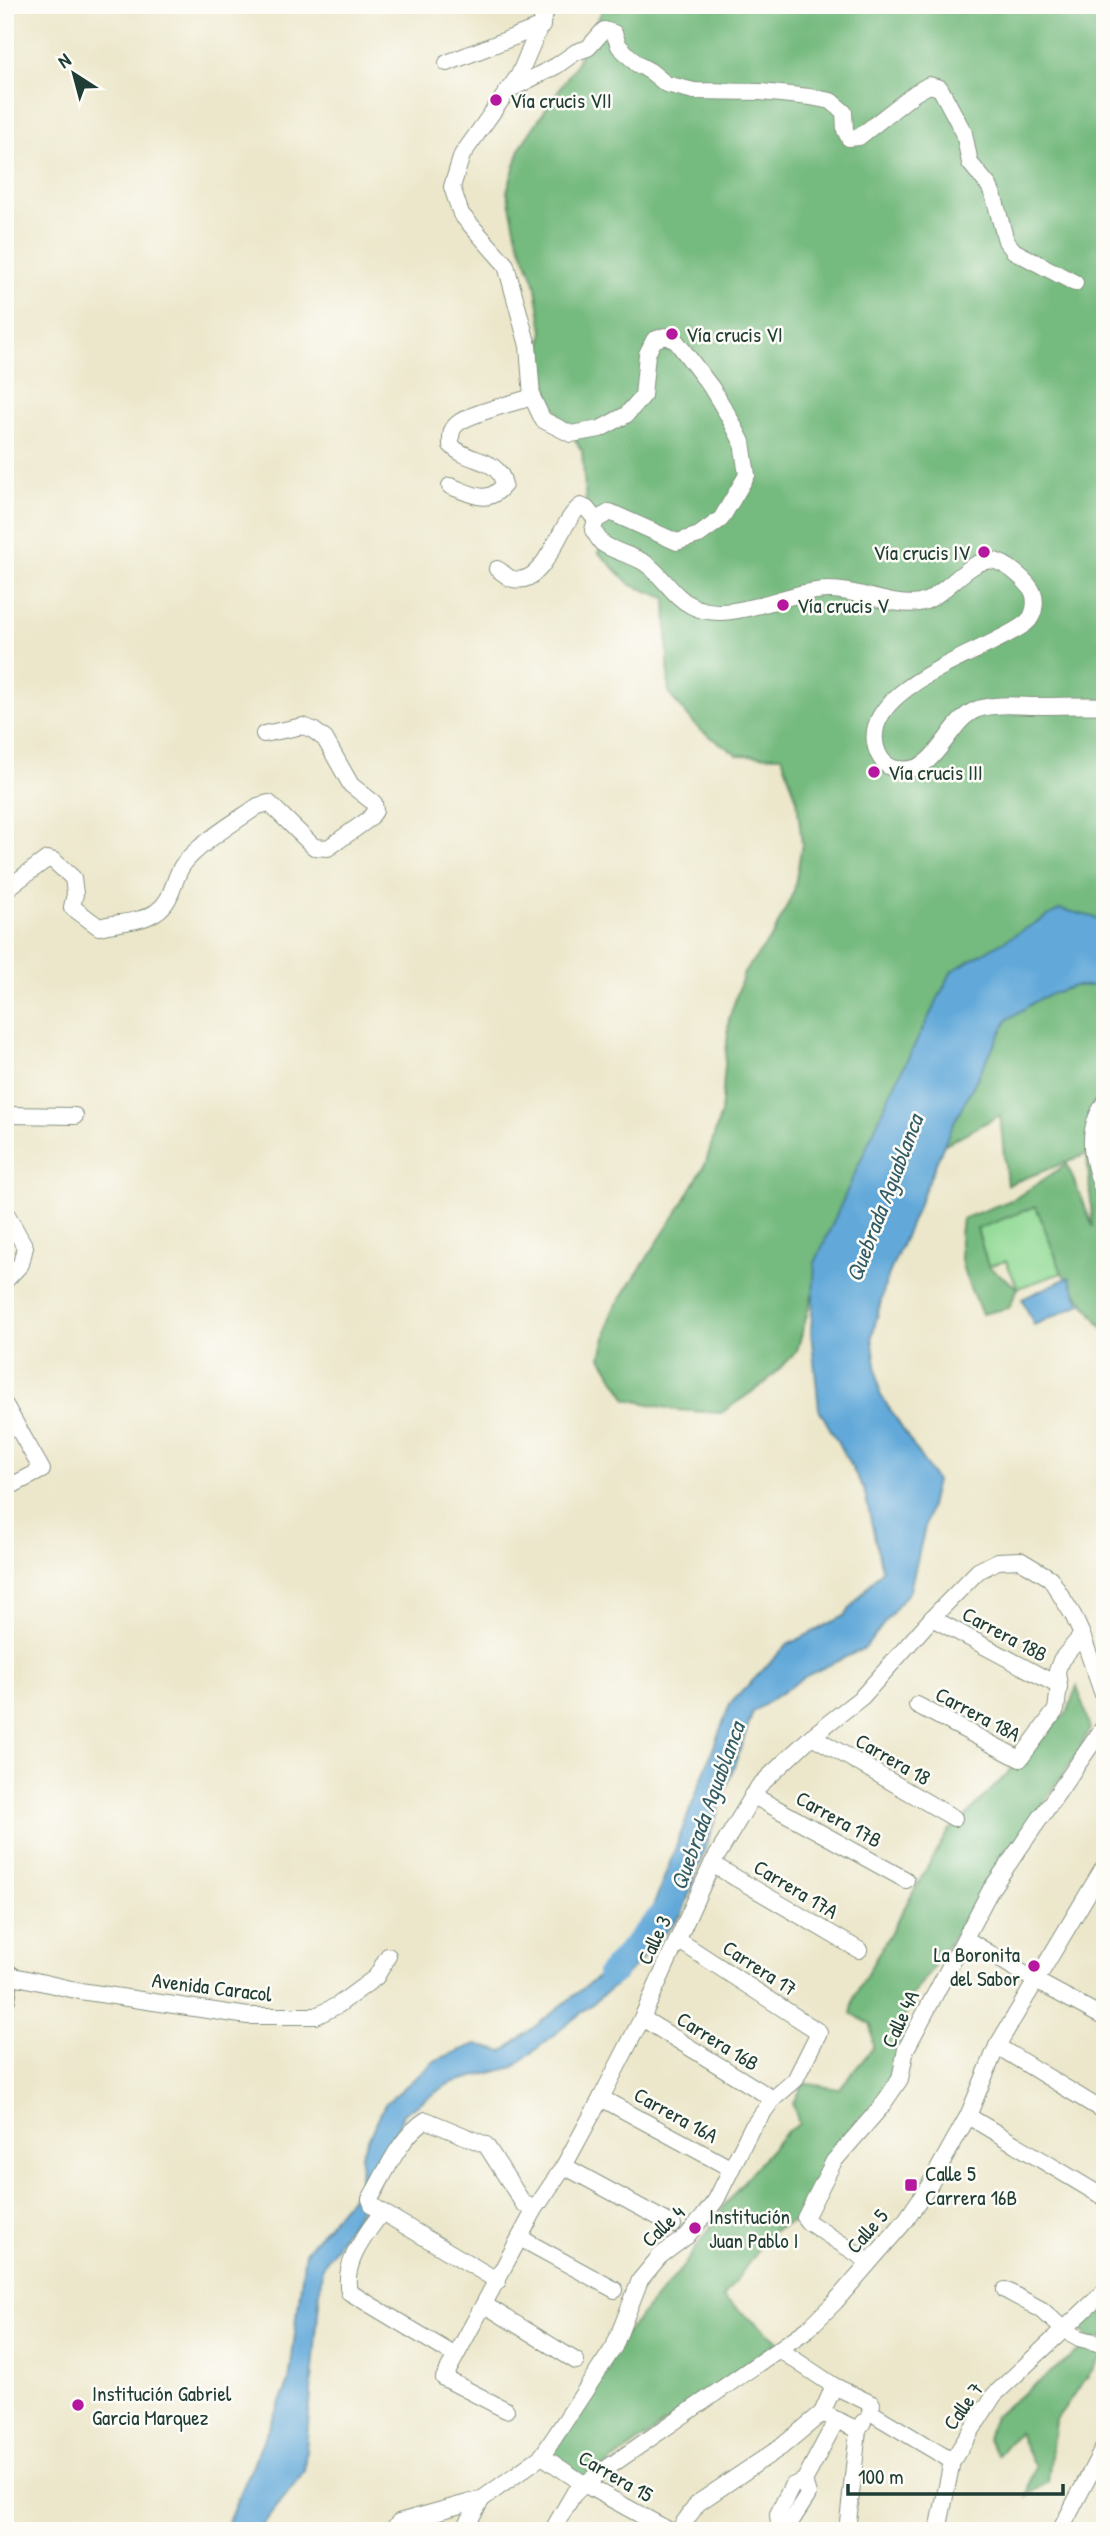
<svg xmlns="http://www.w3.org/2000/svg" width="1110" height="2536" font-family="'Patrick Hand',sans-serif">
<rect width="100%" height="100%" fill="#fdfcf7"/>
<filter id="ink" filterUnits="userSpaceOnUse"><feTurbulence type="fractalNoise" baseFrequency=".0143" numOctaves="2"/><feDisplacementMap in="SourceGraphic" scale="14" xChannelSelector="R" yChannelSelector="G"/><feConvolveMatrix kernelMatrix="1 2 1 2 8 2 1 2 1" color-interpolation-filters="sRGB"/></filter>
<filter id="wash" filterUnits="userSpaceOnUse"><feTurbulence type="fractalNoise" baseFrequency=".00686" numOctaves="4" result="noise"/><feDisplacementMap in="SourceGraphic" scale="28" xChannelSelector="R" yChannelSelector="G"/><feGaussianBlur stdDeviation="1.57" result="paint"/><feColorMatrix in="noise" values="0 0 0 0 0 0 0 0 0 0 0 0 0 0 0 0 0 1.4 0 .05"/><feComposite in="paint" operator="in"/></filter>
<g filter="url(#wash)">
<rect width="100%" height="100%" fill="#ece7cb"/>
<path fill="#91da95" stroke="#588c64" stroke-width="2" d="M1036,1206L1062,1273L1018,1288L1006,1261L988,1266L977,1229Z"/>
<g fill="#74ba7e" stroke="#4a7c59" stroke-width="2">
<path d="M605,5H1105V1331L1062,1273L1036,1206L977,1229L988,1266L1018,1288L1009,1308L982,1314C965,1277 955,1261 962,1219L1014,1199L1067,1164L1093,1227L1087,1154L1007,1185L1000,1115L911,1162L821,1263L797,1351L765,1383L721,1413L676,1410L627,1399L601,1357L612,1312L683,1203L706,1162L721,1113L729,1019L744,973L773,935L794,891L802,844L797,800L782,756L738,755L699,729L669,694L666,598L631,585L599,553V527L586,503L582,451L550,399L540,351L543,331L535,282L517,237L507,191L521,146L575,66Z"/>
<path d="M1077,1686L1090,1729L1076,1755L927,1976L907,2001L901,2064L800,2218L771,2232L723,2298L779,2341L586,2480L543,2456L614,2347L683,2267L724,2206L751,2172L786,2132L799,2124L793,2104L804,2083L839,2089L873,2048L871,2024L851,2014L855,1995L948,1831L964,1818L1068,1711Z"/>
<path d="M1105,2296V2338L1089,2340L1076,2320Z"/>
<path d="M1085,2346L1103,2355L1055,2421L1048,2482L1027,2496L1035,2467L1018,2432L998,2455L987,2439L994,2416Z"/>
</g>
<g fill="#62a9d9" stroke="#407386" stroke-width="2">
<path d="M1060,909L1105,920V986H1074L1041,998L1008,1019L951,1128L886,1281L872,1336L880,1394L936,1481L910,1590L865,1648L806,1676L753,1712L682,1914L623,1979L514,2067L450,2083L403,2114L377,2184L322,2267L304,2472L258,2531H224L289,2382L305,2252L360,2187L361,2154L385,2104L436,2060L476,2044L503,2052L639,1944L730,1704L787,1645L844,1616L882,1570L864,1489L819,1409L811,1332L815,1263L891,1092L952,971Z"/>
<path d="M1069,1277L1081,1304L1034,1325L1022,1299Z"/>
</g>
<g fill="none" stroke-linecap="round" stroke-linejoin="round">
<path stroke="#62a9d9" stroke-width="26" d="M610,1974L663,1914"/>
</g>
</g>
<g filter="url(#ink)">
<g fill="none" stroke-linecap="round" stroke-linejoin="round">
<defs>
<g id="minor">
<path d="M549,5L519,75L462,155L452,187L461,214L506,265L528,346L532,397L543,420L571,434L600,429L626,415L643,396L647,354L654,340L665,336L676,341L711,387L728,415L742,442L747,475L721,519L699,535L677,542L610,512L596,520L593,530C596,534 599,540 602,543C614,552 633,555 645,563C663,575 672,596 692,606C731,626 788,589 831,590C858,590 896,608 919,603C945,598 970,555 995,561C1007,564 1022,577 1029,586C1038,596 1036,615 1026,623C992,651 851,688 878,753C882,762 888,768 897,769C939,776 946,720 978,709C997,703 1021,706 1041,706C1062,706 1084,705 1105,706"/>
<path d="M447,63L542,26"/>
<path d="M511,89L556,66L576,52L588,48L604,30L614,33L619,46L637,64L650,71L666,84L694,91L761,92L810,97L831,101L844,112L845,130L849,138L859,137L915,93L929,85L940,88L964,133L970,163L989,186L994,197L1006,241L1014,251L1075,283"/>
<path d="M450,486C472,494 487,506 504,485C499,456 468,464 451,445C451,437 450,430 457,424C470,413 514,403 532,397"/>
<path d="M497,569C501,571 506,576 510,578C545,592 559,520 581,506L587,509L596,520"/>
<path d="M5,890L47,859L54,861L73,878L75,894L72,907L99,927C117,922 140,923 156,912C173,901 172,882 182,866C195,846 238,820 258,806L269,803L314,847L328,848L369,819L375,811L374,803L351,785L325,739L313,730L303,726L264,734"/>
<path d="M1105,1102C1082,1136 1094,1162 1105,1198"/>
<path d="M5,1115L75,1116"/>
<path d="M5,1211L25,1247L21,1264L5,1281"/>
<path d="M5,1405L42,1470L5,1489"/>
<path d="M932,1618L1059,1686"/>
<path d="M917,1705L1020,1759L1056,1710L1059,1686L1057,1671L1061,1660L1082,1635"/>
<path d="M812,1736L954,1818"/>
<path d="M752,1795L906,1880"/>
<path d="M712,1864L859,1950"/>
<path d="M966,1939L1036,1981L1105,2018"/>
<path d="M5,1969L9,1975L80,1991L248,2016H316L338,2005L376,1977L388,1956"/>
<path d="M642,2018L773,2099"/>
<path d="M997,2046L1105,2112"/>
<path d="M601,2098L730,2168"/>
<path d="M968,2116L1105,2198"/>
<path d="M564,2166L673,2225"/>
<path d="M382,2212C366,2234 342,2263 349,2292L454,2355"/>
<path d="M520,2238L615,2290"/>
<path d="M868,2261L808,2222L805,2218L834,2161L881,2107L900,2079L906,2049L991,1889L1105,1725"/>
<path d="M498,2281L382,2212L373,2206L370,2199C385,2174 400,2136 426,2120L486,2145L523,2203L535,2209"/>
<path d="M1005,2290L1042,2310L1063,2329L1079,2338L1105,2345"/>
<path d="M485,2305L576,2361"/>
<path d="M780,2350L834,2386L872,2404L870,2412L952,2461"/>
<path d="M834,2386L822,2413L858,2430L863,2422"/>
<path d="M506,2410L444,2378L535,2209L564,2166L601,2098L642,2018L712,1864L759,1786L812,1736L862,1697L932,1618L978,1571L998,1561L1020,1560L1050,1578L1073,1615L1082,1635L1105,1700"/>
<path d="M542,2456L584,2484L670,2531"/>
<path d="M779,2526H788L808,2495L804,2481"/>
<path d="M392,2531L399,2522L482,2499L542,2456L614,2347L640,2280L660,2256L687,2236L703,2217L716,2200L751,2129L773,2099L795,2080L819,2032L678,1940"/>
<path d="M463,2531L482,2499"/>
<path d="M552,2531L573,2495L584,2484L808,2329L835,2302L906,2220L929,2186L968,2116L997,2046L1105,1865"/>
<path d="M678,2531L698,2503L781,2447L822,2413"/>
<path d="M776,2531L779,2526L778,2514L792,2486L804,2481L836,2421"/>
<path d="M847,2531L858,2430"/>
<path d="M938,2531L952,2461L994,2395L1105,2291"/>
<path d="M1060,2531L1105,2445"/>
</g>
<path id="major" d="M5,1975H9L5,1999"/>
</defs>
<use href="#minor" stroke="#869280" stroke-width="18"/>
<use href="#major" stroke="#869280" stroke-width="22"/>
<use href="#minor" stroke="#fff" stroke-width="16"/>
<use href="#major" stroke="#fff" stroke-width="19"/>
</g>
</g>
<g fill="#b5179e" stroke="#fdfcf7" stroke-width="2.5">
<circle cx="496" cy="100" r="7"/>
<circle cx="672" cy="334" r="7"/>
<circle cx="984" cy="552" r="7"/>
<circle cx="783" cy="605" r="7"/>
<circle cx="874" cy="772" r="7"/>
<circle cx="1034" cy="1966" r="7"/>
<rect x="904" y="2178" width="14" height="14" rx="3.5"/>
<circle cx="695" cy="2228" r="7"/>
<circle cx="78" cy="2405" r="7"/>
</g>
<g text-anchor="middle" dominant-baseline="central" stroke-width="5" stroke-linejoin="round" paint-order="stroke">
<g font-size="21" fill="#1f3d34" stroke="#fdfcf7" text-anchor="start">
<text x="510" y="100">Vía crucis VII</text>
<text x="686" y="334">Vía crucis VI</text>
<text x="970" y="552" text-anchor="end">Vía crucis IV</text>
<text x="797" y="605">Vía crucis V</text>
<text x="888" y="772">Vía crucis III</text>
<text x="1020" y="1954" text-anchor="end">La Boronita<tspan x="1020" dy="24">del Sabor</tspan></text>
<text x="925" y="2173">Calle 5<tspan x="925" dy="24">Carrera 16B</tspan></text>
<text x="709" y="2216">Institución<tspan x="709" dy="24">Juan Pablo I</tspan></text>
<text x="92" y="2393">Institución Gabriel<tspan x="92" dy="24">Garcia Marquez</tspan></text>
</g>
<g font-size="21" fill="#1f3d34" stroke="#fdfcf7">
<text transform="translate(1005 1634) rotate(28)">Carrera 18B</text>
<text transform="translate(978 1714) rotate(28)">Carrera 18A</text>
<text transform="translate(893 1759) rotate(30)">Carrera 18</text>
<text transform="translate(839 1819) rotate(29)">Carrera 17B</text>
<text transform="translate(796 1889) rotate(31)">Carrera 17A</text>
<text transform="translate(654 1940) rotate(-65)">Calle 3</text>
<text transform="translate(760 1968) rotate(33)">Carrera 17</text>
<text transform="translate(212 1987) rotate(7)">Avenida Caracol</text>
<text transform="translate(900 2019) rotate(-65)">Calle 4A</text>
<text transform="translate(718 2041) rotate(32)">Carrera 16B</text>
<text transform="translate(676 2115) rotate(29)">Carrera 16A</text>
<text transform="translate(663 2226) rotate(-43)">Calle 4</text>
<text transform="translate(867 2231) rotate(-49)">Calle 5</text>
<text transform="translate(963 2406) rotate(-55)">Calle 7</text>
<text transform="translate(616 2476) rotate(30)">Carrera 15</text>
</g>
<g font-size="23" font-style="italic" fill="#335d66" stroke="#fdfcf7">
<text transform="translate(884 1198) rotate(-69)">Quebrada Aguablanca</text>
<text transform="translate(707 1806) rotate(-70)">Quebrada Aguablanca</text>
</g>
</g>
<rect width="1110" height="2536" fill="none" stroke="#fdfcf7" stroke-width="28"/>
<g transform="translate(74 74) rotate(324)" stroke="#fdfcf7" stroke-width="5" paint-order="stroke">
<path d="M0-5L12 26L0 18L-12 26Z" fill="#1f3d34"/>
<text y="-10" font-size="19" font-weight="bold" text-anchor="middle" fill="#1f3d34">N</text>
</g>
<path d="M848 2484v10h215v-10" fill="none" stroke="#1f3d34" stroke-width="3.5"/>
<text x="858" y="2484" font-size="21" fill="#1f3d34" stroke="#fdfcf7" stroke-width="5" paint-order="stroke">100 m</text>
</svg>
